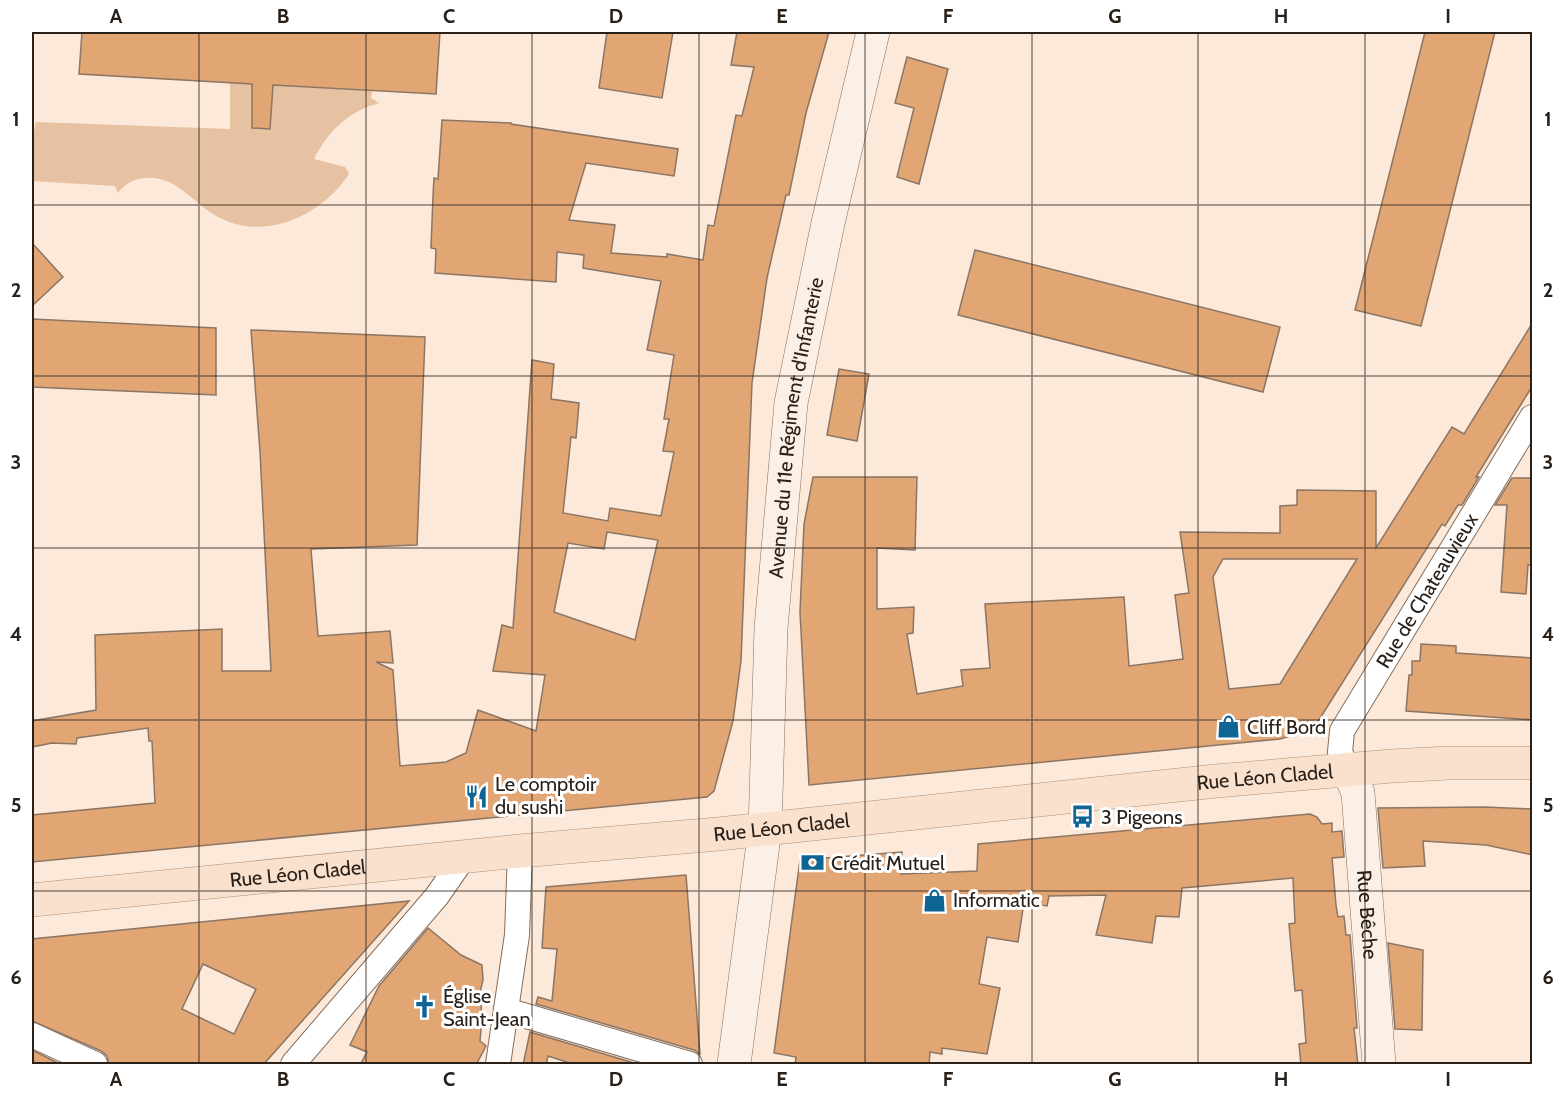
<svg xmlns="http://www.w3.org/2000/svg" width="1564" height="1096" font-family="Cabin,sans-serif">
<rect width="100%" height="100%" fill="#fce9d9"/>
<path fill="#e6c1a2" d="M230,83L252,84L272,99L273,85L372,91L371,98L379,103C349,111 328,131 314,159L345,167L349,174C323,214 267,242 220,218C194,205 177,175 145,178C133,179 125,184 118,193L115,186L32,181V141L36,122L230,129Z"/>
<g fill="#e1a674" stroke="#8b7564" stroke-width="1.5" fill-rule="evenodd">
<path d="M82,32H440L436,94L273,85L270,129L252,128V84L79,74Z"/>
<path d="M607,32H673L662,98L599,88Z"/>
<path d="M737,32H829L806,113L789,195H786L767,278L752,383L741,661L733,721L714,791L707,797L32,862V815L155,803L152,741H149L148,728L77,738L76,744L52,743L32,747V721L96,710L95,635L222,629V671H271L260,452L251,330L425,337L417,545L311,549L318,636L390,631L393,663L376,662L393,670L400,766L446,762L466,753L478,710L536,731L545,675L493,671L502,625L513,628L532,360L554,364L551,399L579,403L576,438L571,437L563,513L608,521L610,508L661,516L674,452L663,451L669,419H664L674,355L647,350L661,281L583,268L584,255L557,252L556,282L435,273L436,249L431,248L433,196L434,178L438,179L442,120L511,123V124L678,149L674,176L586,163L569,220L615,225L611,253L667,257V254L703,260L708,225L714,226L736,115L742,116L754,67L731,65ZM607,532L658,540L635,640L554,612L568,543L604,549Z"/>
<path d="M1425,32H1495L1421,326L1355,310Z"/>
<path d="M907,57L948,69L919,184L897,177L914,108L895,103Z"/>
<path d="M32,243L63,277L32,306Z"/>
<path d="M975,250L1280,327L1263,392L958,315Z"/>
<path d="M32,319L216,328V395L32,387Z"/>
<path d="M1533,322V385L1476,477H1479L1462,505H1458L1445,526L1442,524L1319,720L1304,732L1280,739L809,785L800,612L804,524L813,477H917L915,550L877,548V609L914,607L913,633L907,634L917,694L963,686L961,670L990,668L985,604L1124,597L1129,666L1183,659L1175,595L1189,593L1180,532L1280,533V506L1297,505V490L1376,491V548L1452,427L1464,434ZM1223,559H1357L1280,684L1229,689L1213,577Z"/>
<path d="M839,369L869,374L857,441L827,435Z"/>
<path d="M1512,478H1533V565H1528L1526,594L1501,592L1507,505H1495Z"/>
<path d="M1421,644L1456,646V653L1533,658V720L1406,711L1409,675H1412V661H1420Z"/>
<path d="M1484,807L1533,809V855L1486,845L1423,841L1425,866L1383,868L1378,808Z"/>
<path d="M1310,814L1317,817L1322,824L1332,823V832L1342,831L1344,857L1332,858L1336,905L1338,917L1344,916L1346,935H1350L1357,1028H1354L1358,1065H1301L1299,1044L1306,1043L1302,990L1295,991L1289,924L1295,923L1293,878L1182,888L1179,917L1156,916L1152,943L1096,935L1106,895L1049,896L1047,906L1024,902L1018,942L987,937L979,984L1000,988L987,1054L942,1048V1054L930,1052L929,1065H795L796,1057L774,1053L800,860L902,852L901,874L977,871L978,844Z"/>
<path d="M686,875L700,1054L694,1050L536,1004L538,997L552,1001L557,949L542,948L546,887Z"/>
<path d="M409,901L263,1065H109L107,1056L101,1051L32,1021V939ZM203,964L256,989L234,1034L182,1009Z"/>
<path d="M428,928L461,955L482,965L483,980L480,992L482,1018L480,1041L486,1046L476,1065H360L367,1052L350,1045L379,986Z"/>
<path d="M1388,943L1423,950L1422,1030L1395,1029Z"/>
<path d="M530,1032L641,1065H576L548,1056L546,1065H523Z"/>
<path d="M32,1050L62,1065H32Z"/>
</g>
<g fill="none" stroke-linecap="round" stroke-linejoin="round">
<defs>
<g id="street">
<path id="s1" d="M1348,769L1340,752L1342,731L1532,417"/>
<path d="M506,1010L690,1064"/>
<path d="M32,1035L95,1064"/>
<path d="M293,1064L437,896L464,857"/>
<path d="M498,1064L517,935L520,851"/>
</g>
<g id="secondary">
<path id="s2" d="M1348,769L1358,793L1379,1064"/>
<path id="s3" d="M734,1064L765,829L771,628L791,403L828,223L873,32"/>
</g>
<g id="primary">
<path id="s4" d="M32,900L520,851L718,834L1216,781L1392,766L1448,763H1532"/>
</g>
</defs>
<use href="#street" stroke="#856f5e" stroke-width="26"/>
<use href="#secondary" stroke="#856f5e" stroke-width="34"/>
<use href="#primary" stroke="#ad9079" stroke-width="34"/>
<use href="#street" stroke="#fff" stroke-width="24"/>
<use href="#secondary" stroke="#fcf0e6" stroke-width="33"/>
<use href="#primary" stroke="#f9e1cd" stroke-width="33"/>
</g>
<path fill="none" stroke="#282019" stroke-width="1.5" stroke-opacity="0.55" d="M199,32V1064M366,32V1064M532,32V1064M699,32V1064M865,32V1064M1032,32V1064M1198,32V1064M1365,32V1064M32,205H1532M32,376H1532M32,548H1532M32,720H1532M32,891H1532"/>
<defs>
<symbol id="shop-bare" viewBox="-9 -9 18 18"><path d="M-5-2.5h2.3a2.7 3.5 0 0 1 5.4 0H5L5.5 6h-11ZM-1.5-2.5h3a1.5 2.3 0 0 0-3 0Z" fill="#0d6495" stroke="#fff" stroke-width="2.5" paint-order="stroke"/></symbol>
<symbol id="restaurant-bare" viewBox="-9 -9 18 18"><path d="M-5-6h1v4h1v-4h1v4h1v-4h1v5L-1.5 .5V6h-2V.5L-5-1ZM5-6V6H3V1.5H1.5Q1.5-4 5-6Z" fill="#0d6495" stroke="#fff" stroke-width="2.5" paint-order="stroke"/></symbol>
<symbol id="bus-bare" viewBox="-9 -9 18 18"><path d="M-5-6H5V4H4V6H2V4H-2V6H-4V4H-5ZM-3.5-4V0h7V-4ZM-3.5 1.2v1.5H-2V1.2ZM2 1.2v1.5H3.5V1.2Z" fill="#0d6495" stroke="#fff" stroke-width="2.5" paint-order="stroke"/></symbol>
<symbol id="bank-bare" viewBox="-9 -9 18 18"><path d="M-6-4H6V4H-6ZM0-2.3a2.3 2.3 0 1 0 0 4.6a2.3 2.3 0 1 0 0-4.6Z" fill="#0d6495" stroke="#fff" stroke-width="2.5" paint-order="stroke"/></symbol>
<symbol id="church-bare" viewBox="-9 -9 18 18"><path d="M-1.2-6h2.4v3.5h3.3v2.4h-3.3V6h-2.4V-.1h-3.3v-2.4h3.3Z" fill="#0d6495" stroke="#fff" stroke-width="2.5" paint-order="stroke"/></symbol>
</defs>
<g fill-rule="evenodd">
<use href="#shop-bare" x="1212" y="710" width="33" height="33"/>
<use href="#restaurant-bare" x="460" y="780" width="33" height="33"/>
<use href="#bus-bare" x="1066" y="800" width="33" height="33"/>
<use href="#bank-bare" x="796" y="846" width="33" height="33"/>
<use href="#shop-bare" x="918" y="884" width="33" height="33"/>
<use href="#church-bare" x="408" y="990" width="33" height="33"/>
</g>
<g text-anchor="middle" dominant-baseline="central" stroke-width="6" stroke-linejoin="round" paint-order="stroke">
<g font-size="20" fill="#282019" stroke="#fff">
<text stroke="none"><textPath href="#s3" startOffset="640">Avenue du 11e Régiment d'Infanterie</textPath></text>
<text stroke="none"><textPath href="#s1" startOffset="204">Rue de Chateauvieux</textPath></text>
<text stroke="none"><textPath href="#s4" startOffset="1239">Rue Léon Cladel</textPath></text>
<text stroke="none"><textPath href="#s4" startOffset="753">Rue Léon Cladel</textPath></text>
<text stroke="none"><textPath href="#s4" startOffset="267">Rue Léon Cladel</textPath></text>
<text stroke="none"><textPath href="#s2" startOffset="148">Rue Bêche</textPath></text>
</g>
<g font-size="20" fill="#282019" stroke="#fff" text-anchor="start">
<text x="1247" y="727">Cliff Bord</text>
<text x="495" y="784">Le comptoir<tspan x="495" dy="23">du sushi</tspan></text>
<text x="1101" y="817">3 Pigeons</text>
<text x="831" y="863">Crédit Mutuel</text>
<text x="953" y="900">Informatic</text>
<text x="443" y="996">Église<tspan x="443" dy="23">Saint-Jean</tspan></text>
</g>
</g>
<rect width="1564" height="1096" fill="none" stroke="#ffffff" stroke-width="66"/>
<rect x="33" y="33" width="1498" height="1030" fill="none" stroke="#282019" stroke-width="2"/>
<g font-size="20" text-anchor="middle" font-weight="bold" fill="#282019">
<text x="116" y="23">A</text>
<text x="283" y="23">B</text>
<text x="449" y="23">C</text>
<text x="616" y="23">D</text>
<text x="782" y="23">E</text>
<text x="948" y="23">F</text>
<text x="1115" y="23">G</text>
<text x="1281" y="23">H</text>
<text x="1448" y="23">I</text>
<text x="16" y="126">1</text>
<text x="1548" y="126">1</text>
<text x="16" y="297">2</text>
<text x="1548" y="297">2</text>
<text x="16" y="469">3</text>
<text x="1548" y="469">3</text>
<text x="16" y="641">4</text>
<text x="1548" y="641">4</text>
<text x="16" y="812">5</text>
<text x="1548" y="812">5</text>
<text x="16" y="984">6</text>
<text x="1548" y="984">6</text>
<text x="116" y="1086">A</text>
<text x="283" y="1086">B</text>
<text x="449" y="1086">C</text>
<text x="616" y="1086">D</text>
<text x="782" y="1086">E</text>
<text x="948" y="1086">F</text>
<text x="1115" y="1086">G</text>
<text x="1281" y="1086">H</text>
<text x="1448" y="1086">I</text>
</g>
</svg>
